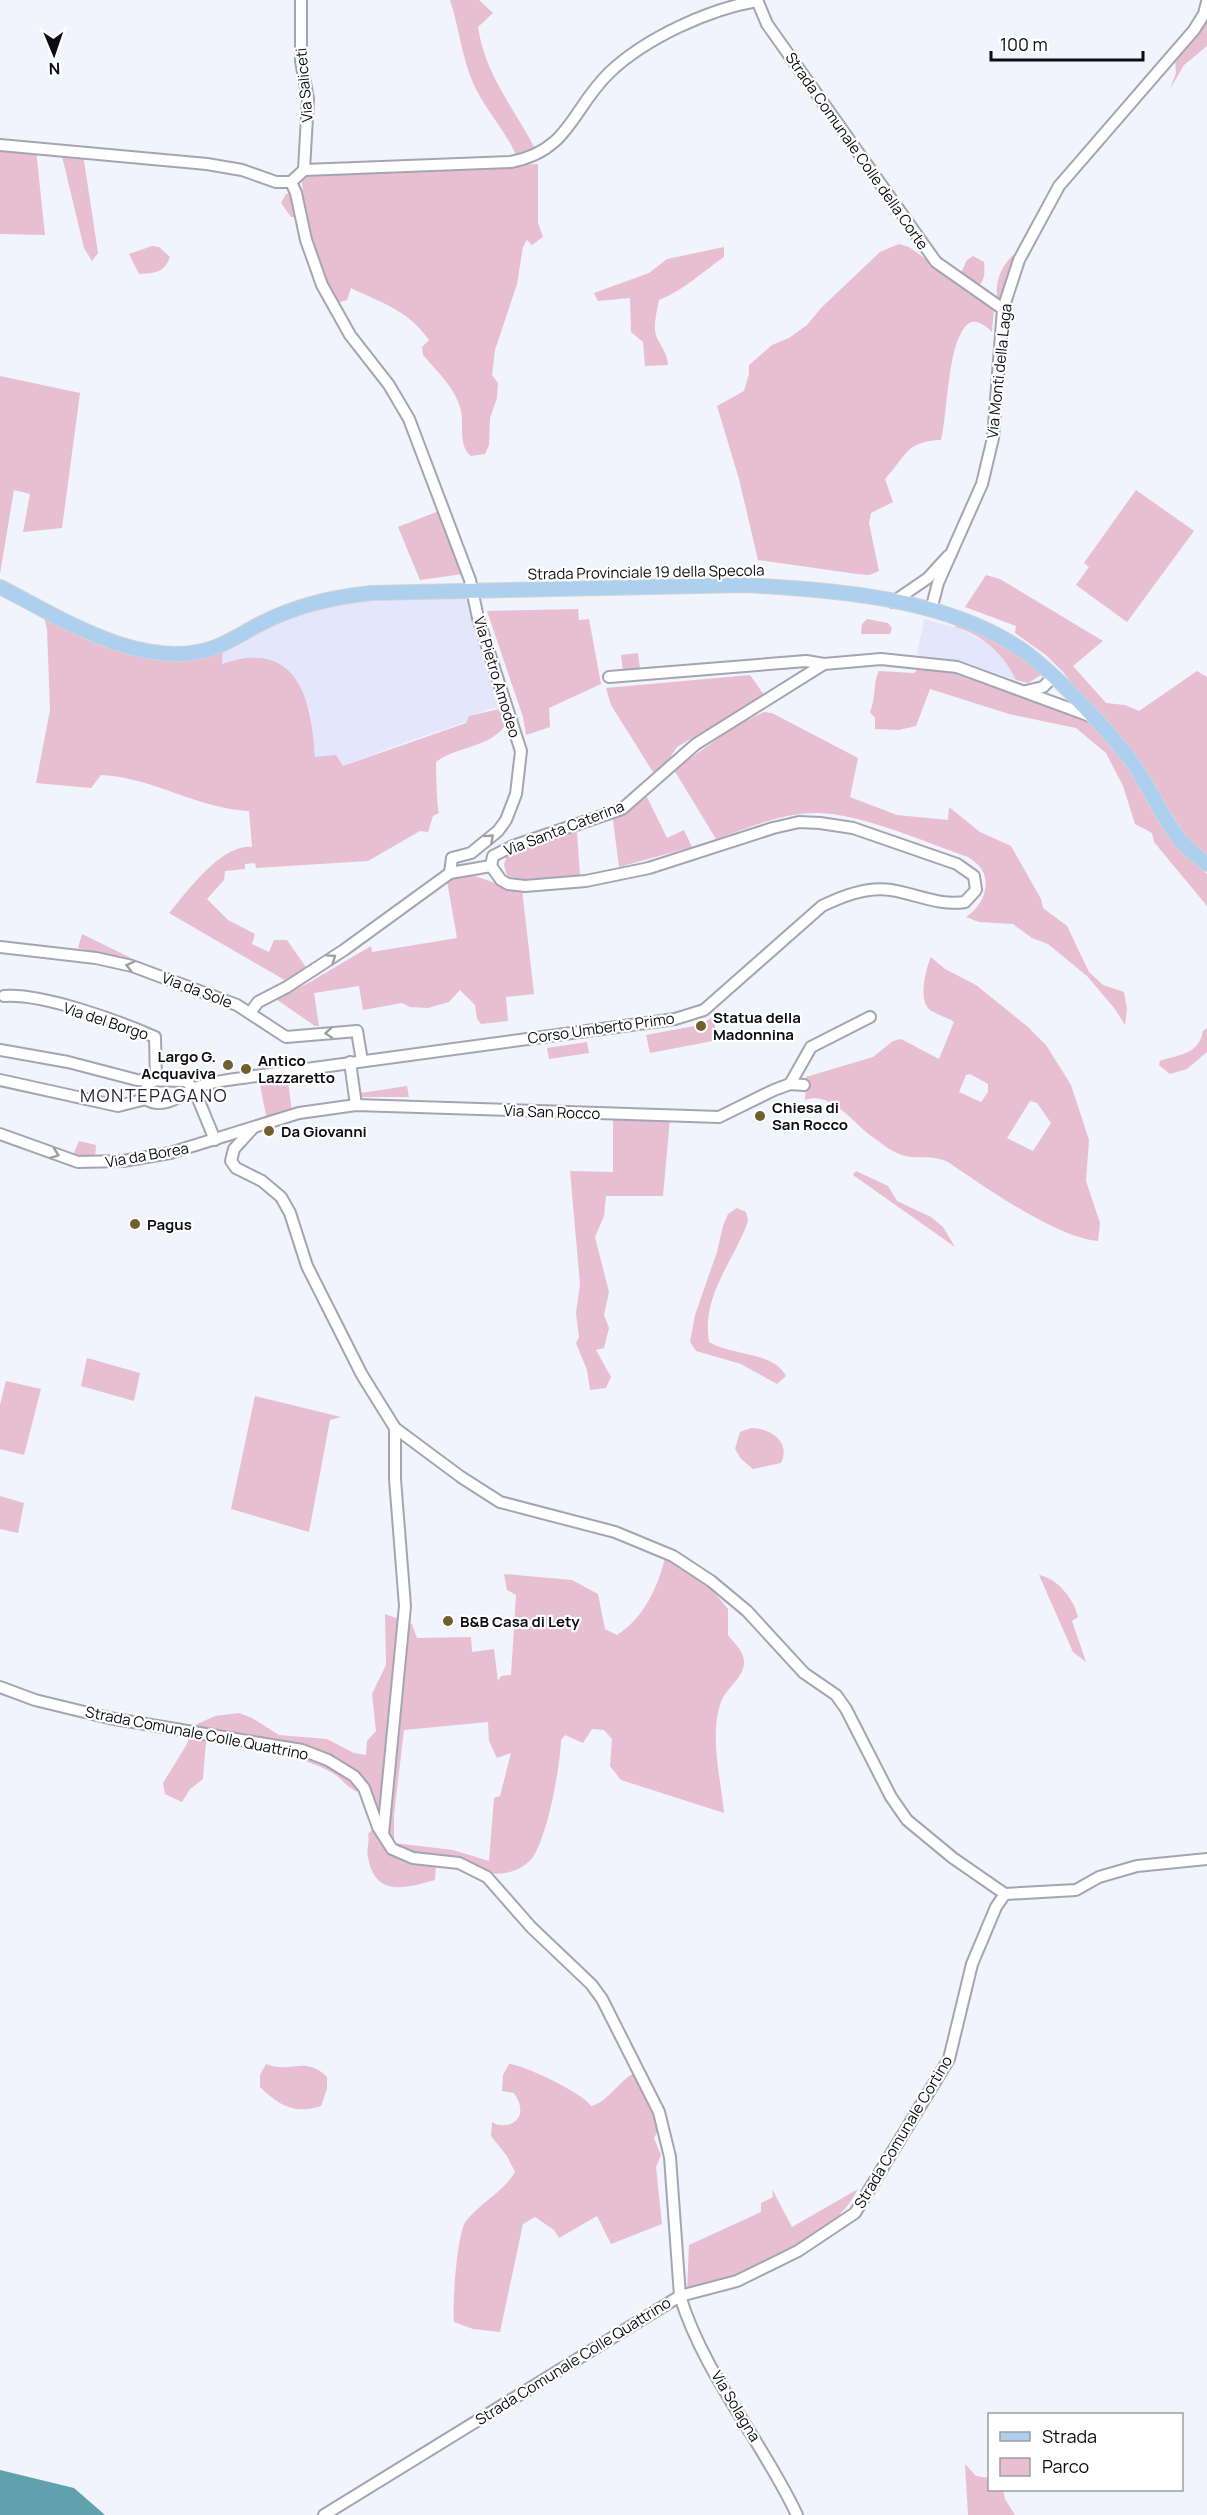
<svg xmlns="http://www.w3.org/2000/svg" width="1207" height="2515" font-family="Manrope,sans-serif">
<rect width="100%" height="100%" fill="#f1f3fd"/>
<g fill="#e4e7fb">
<path d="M404,597L470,598V609L505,715L499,709L494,708L469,716L466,722L409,741L343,766L341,762L315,758L310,709L234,660L222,664L223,651L272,625L318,608L357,600Z"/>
<path d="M924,619L960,629L987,643L1008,662L1016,680L970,664L917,655Z"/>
</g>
<g fill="#e7bfd1" fill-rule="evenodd">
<path d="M450,0H479L493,13L478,27C485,75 514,108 536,150L517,157C506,131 486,111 474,85C462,59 459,27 450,0Z"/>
<path d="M1207,16V46L1184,65L1170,89L1176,73L1175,59Z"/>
<path d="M0,148L36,150L45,235L0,234Z"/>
<path d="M61,152L83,154L98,253L92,261L84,248Z"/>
<path d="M538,164V223L543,237L532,245L527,240L523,247L517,284L495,350L492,375L498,383L497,398L490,418L489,445L485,454L471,456C458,446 464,425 461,411C457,390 436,370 423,355L422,347L429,340C407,309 383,304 351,288L347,300L338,303L296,217H291L281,203L286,194L303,191L301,174Z"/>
<path d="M899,244L909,247L994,308L992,332C985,325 973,316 965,327C947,349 948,411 941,440C906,441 907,455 885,479L893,502L871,513L869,523L879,571L869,575L857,574L758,560L739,479L717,406L744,391L749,374V365L772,345L789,338L807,325L821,308L880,252Z"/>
<path d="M152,246L159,247L170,257C164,273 155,273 139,274L129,254Z"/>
<path d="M724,247V257C702,272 684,290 659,300C657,311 652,328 657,338C662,348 667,353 668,365L645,366L643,342L631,332L630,298L598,301L594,293L649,273L667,259Z"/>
<path d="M1013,255L1017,256L1003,301L997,296C995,280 1002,266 1013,255Z"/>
<path d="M973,256L984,262C985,274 985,281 976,289L959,277L967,260Z"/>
<path d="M0,376L80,393L62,528L23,532L30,494L14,490L0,574Z"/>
<path d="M1136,490L1194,531L1127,622L1076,585L1089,567L1084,563Z"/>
<path d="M439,511L463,574L420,580L398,527Z"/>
<path d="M986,575L1000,579L1103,641L1073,666L1106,703L1125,705L1139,711L1197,671L1207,677V857L1187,838L1161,797L1063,672L1046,655L1015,633L1016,626L965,607Z"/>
<path d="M578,609L579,620L589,619L601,684L549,708L550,727L526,735L523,717L487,611Z"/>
<path d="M44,617L107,644L223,651L222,664C297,638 312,699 315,757L336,755L343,766L466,723L469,716L499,709L507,722C495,747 456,746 436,762C436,772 437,807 439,813L433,816L428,832L420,831L368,861L256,868L255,863L245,864V869L225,871L224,880L207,899L228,920L255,934L252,944L269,952L274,940H287L308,970L288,982L169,913C188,891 221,844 252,847L249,811C198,809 152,777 101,775L91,788L36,783L50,710L47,629Z"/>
<path d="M867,619L888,623L892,628L890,634H861L862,624Z"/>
<path d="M957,623L985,634L1039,667L1041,675L1028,683L1016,680C1004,654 983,635 955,627Z"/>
<path d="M638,653L640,669L623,671L621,655Z"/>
<path d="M919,668L949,669L1088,721L1112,745L1136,779L1160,824L1174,844L1207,874V906L1154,842L1152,833L1135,824L1123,786L1106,753L1076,728L1009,714L930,689L916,726L899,730L875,729V718L870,712C876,699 873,681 879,671L914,673Z"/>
<path d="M750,675L764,695L677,747L663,768L653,772L611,705L606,688Z"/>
<path d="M764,712L772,713L858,758L850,797L897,815L948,820L949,807L980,832L1011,846L1041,899L1043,908L1067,926L1089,972L1103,985L1124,992L1127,1009L1125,1025L1115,1009L1087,976L1048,944L1032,938L1013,924L979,922L966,917C980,908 992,887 982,870C980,865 972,860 968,857C924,842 863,814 818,813C783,812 749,828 716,839L674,770L737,725Z"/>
<path d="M647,797L667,838L684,830L692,847L619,867L613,820Z"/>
<path d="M577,832L580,876L521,881L507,875L504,865L506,857L527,847Z"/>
<path d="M459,875C482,873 499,890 522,889L534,994L506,997L508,1021L481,1024L477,1019L475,1005L460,990L449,1002L428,1008L410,1007L402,1003L363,1010L359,986L314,993L319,1026H315L276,999L310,982L371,946L372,952L457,938L447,881Z"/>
<path d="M82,934L139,962L78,948Z"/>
<path d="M931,957L945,969L976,985L1028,1027L1046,1045L1071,1085L1089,1140L1086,1181L1100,1223L1098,1241C1057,1238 983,1186 948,1162C928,1153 916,1161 899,1154C889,1150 880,1142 871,1136C854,1123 830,1090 805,1100L806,1077L873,1057L893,1041L901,1039L939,1059L954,1022C947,1017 934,1014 929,1009C918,999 926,968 931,957ZM970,1074L988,1084V1092L981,1102L959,1092L966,1075ZM1030,1101L1037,1103L1051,1123L1033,1151L1007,1138Z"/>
<path d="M713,1017L718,1040L650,1053L646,1035L700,1025Z"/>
<path d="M1207,1028V1052L1187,1069L1170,1074L1159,1065L1160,1061C1178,1054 1198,1056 1203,1031Z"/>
<path d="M587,1042L589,1053L549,1059L547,1048Z"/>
<path d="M288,1081L292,1112L267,1120L260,1085Z"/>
<path d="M407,1086L409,1097H361V1093Z"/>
<path d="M613,1116L670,1119L663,1196H606L604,1216L595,1237L609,1292L604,1315L609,1328L604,1348L596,1350L611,1377L606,1388L590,1390L587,1370L576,1343L579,1337L576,1313L580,1284L570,1171L613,1172Z"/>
<path d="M79,1141L96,1145L95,1157L73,1155Z"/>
<path d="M856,1171L888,1186L897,1201L931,1217L943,1227L955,1247L853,1175Z"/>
<path d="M737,1208L746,1212L748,1221C734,1262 701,1295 709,1342C731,1356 773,1351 786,1376L777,1384L741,1364L696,1351L690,1342L695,1315L717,1252L723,1226L728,1214Z"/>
<path d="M87,1358L140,1373L134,1401L81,1386Z"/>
<path d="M6,1381L41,1389L24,1455L0,1449V1405Z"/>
<path d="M255,1396L341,1417L330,1420L309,1532L231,1509Z"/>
<path d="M751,1428C772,1428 791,1443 781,1463L753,1469L741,1459L735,1449L740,1432Z"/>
<path d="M0,1496L24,1503L18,1533L0,1529Z"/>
<path d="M665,1558L708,1585L728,1609V1635C734,1643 744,1651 744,1662C744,1678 726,1688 721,1702C709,1735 721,1780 724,1813L621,1780L610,1766L612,1739L604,1730L592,1729L583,1743L565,1735L561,1740C560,1768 548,1834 533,1857C527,1865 515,1872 505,1873C483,1876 459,1868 436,1864L435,1880C406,1888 375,1898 368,1857C366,1849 370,1842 368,1834L374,1828L369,1795C345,1791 347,1780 329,1771C292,1752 247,1749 206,1742L203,1779L190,1789L182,1802L165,1794L163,1783L187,1744L193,1726L215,1716L239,1713L252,1718L279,1735L327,1739L354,1753L366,1755L367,1741L376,1731L372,1694L386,1665L385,1614L412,1624L417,1638L471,1637L472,1652L494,1649L498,1681L501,1676L511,1675L516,1595L507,1590L504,1574L572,1580L598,1594L605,1629L617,1635C643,1619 658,1587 665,1558ZM488,1722L489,1741L497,1758L511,1753L500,1796L494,1798L489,1861L453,1850L394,1843V1815L404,1730Z"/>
<path d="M1039,1575C1057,1578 1074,1599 1078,1617L1072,1621L1086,1662L1073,1652Z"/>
<path d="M266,2064C291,2074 305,2055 327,2077V2089L321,2106C294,2115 279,2105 260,2087V2075Z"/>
<path d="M509,2064C522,2064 585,2094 591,2106C607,2103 619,2081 634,2073L659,2129L654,2138L661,2155L656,2167L662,2224L611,2244L597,2216L559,2238L554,2230L535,2217L523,2224L500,2332L473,2329L454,2322C452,2307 457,2232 466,2221C480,2203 503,2192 515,2172L507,2156L491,2136L492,2122C504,2130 523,2123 520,2107C520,2102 516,2097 514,2093L502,2091L503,2075Z"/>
<path d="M772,2189L792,2227L858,2189C830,2244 744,2277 687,2289L689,2245L761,2212V2203L773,2197Z"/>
<path d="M965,2464L976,2476L989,2478L990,2490H1003L1005,2499L1015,2515H968Z"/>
</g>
<path fill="#61a1ae" d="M0,2470L74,2488L105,2515H0Z"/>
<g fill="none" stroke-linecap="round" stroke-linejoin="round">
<defs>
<g id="minor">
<path d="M301,0V61L308,99L304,170"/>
<path d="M757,0L767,24L936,262L1003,309"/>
<path d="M0,145L207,164L242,170L276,182H291L304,170L511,162C570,151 572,108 610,72C646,38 709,9 757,1"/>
<path d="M291,182L296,193L306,240L322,285L350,335L389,385L409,419L470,580L478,618L521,751L516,794L506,820L498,831L471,853L452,858L450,873"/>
<path d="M893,602L928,578L948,556"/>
<path d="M931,610L938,583L982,484L993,438L1003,309L1019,260L1059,186L1194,30L1204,14L1207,2"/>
<path d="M609,677L806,661L824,664"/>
<path d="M1026,691L1043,687L1053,677"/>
<path d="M491,866L493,856L513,846L622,809L696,744L824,664L881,659L957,667L1090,716"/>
<path d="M0,947L96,958L132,966L237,1005L286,1037L357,1031L362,1061"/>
<path d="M4,996C42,993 119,1021 155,1037L156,1080"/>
<path d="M250,1013L258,1002L287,987L344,950L450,873L491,866"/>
<path d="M0,1050L68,1062L137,1080L186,1081L194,1089L215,1140"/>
<path d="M350,1062L356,1105"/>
<path d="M0,1080L118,1106L146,1099"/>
<path d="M156,1080L147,1085L146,1099C161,1110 181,1096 194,1089C207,1081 239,1079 255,1076L675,1019L704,1010L822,906C842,896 867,886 891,890C916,894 939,906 965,902L976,890L974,876L957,864L853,828L820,823L799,822L773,828L649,868L586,881L525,886L508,884L501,880L491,866"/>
<path d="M790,1084L811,1047L870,1017"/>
<path d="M253,1128L234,1149L231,1161L236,1168L262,1181L281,1197L290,1213L307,1266L362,1375L395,1428L461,1477L500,1502L615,1532L673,1556L711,1581L747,1611L804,1673L836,1695L846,1709L891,1797L907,1820L953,1858L1005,1894"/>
<path d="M0,1134L78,1162L123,1161L170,1153L299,1113L356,1105L719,1117L774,1090L790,1084L804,1085"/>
<path d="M0,1687L35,1700L109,1718L302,1750L328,1760L354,1776L364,1788L378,1827L392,1849L413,1858L459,1863L487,1877L531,1927L591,1984L602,1999L659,2112L670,2157L680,2296L324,2515"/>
<path d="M383,1834L405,1606L395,1479V1428"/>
<path d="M797,2515C762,2440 704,2375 680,2296L737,2281L798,2251L855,2213L949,2059L972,1964L996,1907L1005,1894L1076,1890L1099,1877L1137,1866L1207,1859"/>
</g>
<path id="major" d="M0,587C61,618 142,672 213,648C230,642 246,631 262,623C295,606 333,597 371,593L745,585C836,590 949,598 1025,652C1055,674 1097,719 1121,748C1146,777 1156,808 1177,836C1184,847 1197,856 1207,864"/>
</defs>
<use href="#minor" stroke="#a4a5b2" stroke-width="14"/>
<use href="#major" stroke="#d3d3d4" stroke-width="16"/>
<use href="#minor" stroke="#fff" stroke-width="10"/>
<use href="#major" stroke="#add0ef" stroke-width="14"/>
</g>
<defs><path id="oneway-chevron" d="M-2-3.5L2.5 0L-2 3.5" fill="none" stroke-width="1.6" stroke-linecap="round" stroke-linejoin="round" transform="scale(1.5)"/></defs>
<g stroke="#9e9ea0">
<use href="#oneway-chevron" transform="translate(490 838) rotate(-42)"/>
<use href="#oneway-chevron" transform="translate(332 958) rotate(-34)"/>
<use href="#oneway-chevron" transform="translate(130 966) rotate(-165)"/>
<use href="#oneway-chevron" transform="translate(329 1033) rotate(175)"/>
<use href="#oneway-chevron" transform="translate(55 1154) rotate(20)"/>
</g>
<g fill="#6f602d" stroke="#fff" stroke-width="2">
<circle cx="701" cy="1026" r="6"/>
<circle cx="228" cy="1065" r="6"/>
<circle cx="246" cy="1069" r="6"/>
<circle cx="760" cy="1116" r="6"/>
<circle cx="269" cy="1131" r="6"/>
<circle cx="135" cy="1224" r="6"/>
<circle cx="448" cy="1621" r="6"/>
</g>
<g text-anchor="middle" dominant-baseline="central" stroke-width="4.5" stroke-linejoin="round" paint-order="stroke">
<g font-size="15" fill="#0c0c11" stroke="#fff">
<text transform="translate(304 85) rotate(-95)">Via Saliceti</text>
<text transform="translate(857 151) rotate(55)">Strada Comunale Colle della Corte</text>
<text transform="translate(999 371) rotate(-84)">Via Monti della Laga</text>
<text transform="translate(646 572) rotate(-1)">Strada Provinciale 19 della Specola</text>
<text transform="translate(497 677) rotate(73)">Via Pietro Amodeo</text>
<text transform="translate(564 828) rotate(-21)">Via Santa Caterina</text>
<text transform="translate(197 990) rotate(21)">Via da Sole</text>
<text transform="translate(106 1021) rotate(18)">Via del Borgo</text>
<text transform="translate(601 1028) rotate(-8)">Corso Umberto Primo</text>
<text transform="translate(552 1112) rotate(2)">Via San Rocco</text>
<text transform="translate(147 1155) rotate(-10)">Via da Borea</text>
<text transform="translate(197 1733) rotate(11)">Strada Comunale Colle Quattrino</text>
<text transform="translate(903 2132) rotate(-59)">Strada Comunale Cortino</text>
<text transform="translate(573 2361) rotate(-32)">Strada Comunale Colle Quattrino</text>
<text transform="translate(736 2406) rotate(59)">Via Solagna</text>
</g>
<g font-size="15" font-weight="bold" fill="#0c0c11" stroke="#fff" text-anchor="start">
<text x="713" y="1017">Statua della<tspan x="713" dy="17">Madonnina</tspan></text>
<text x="216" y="1056" text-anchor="end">Largo G.<tspan x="216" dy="17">Acquaviva</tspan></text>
<text x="258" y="1060">Antico<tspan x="258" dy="17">Lazzaretto</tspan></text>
<text x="772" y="1107">Chiesa di<tspan x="772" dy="17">San Rocco</tspan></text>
<text x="281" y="1131">Da Giovanni</text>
<text x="147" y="1224">Pagus</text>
<text x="460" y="1621">B&amp;B Casa di Lety</text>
</g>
<g font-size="18" letter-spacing="1.5" fill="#292a34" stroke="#fff">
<text x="154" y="1095">MONTEPAGANO</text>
</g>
</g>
<rect x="988" y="2413" width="195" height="78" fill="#ffffff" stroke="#9e9ea0" stroke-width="1.5"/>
<rect x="1000" y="2432" width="30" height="9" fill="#add0ef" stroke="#9e9ea0" stroke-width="1.5"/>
<text x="1042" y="2443" font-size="18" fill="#0c0c11">Strada</text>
<rect x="1000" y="2458" width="30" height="18" fill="#e7bfd1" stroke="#9e9ea0" stroke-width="1.5"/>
<text x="1042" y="2473" font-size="18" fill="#0c0c11">Parco</text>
<g transform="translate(54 54) rotate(178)" stroke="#ffffff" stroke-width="4.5" paint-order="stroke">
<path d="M0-4.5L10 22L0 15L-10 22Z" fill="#0c0c11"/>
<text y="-9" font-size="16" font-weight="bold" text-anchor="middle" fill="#0c0c11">N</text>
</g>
<path d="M991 51v9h152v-9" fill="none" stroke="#0c0c11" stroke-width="3"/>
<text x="1000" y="51" font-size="18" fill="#0c0c11" stroke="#ffffff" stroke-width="4.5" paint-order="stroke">100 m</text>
</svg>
